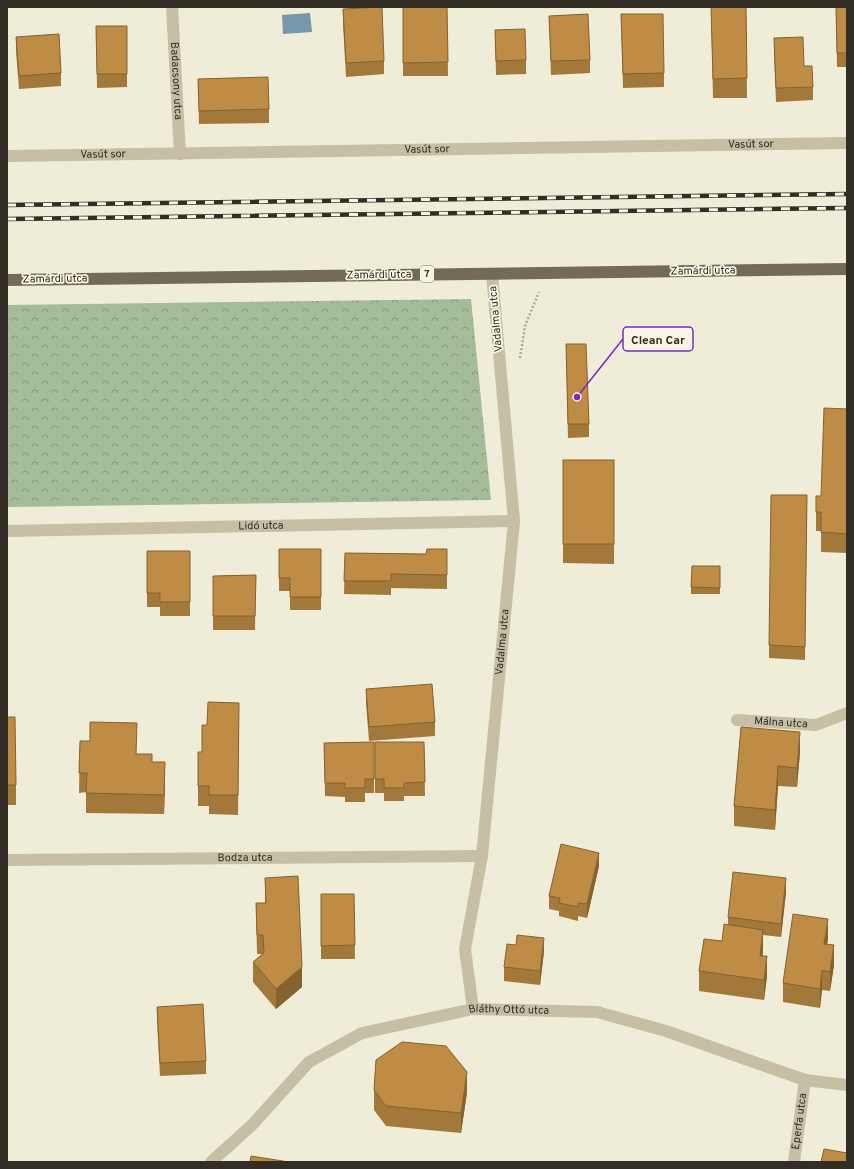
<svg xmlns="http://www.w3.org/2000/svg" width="854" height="1169" font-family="Overpass,sans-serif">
<defs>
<pattern id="forest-crowns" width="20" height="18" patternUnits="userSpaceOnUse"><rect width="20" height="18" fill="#a4bc98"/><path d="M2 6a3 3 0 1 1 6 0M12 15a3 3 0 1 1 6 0" fill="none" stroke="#86997c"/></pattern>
</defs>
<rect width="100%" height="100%" fill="#efecd7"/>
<path fill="url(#forest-crowns)" d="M471,299L491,500L7,507V305Z"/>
<path fill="#7897aa" d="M310,13L312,32L283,34L282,15Z"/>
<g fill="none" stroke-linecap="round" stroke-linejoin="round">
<path stroke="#b1a98f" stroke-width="2.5" stroke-dasharray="2 2" stroke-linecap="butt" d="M520,358L525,326L539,292"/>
<g stroke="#c6bfa4" stroke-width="12">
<path id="s1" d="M172,7L180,154"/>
<path id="s2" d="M7,156L847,143"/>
<path id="s3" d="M7,531L514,521"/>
<path id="s4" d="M737,720L816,725L847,713"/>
<path id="s5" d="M7,860L482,856"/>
<path id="s6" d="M473,1009L465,949L482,856L514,521L492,274"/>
<path id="s7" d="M211,1162L252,1125L309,1062L362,1033L473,1009L597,1012L666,1031L805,1080L847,1085"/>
<path id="s8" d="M794,1162L805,1080"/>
</g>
<path stroke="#736a57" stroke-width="12" d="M7,280L847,269"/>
<defs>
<g id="rail">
<path d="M7,205L847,194"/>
<path d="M7,219L847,208"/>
</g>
</defs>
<use href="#rail" stroke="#322d25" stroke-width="4.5"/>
<use href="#rail" stroke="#f7f5e3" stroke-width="3" stroke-dasharray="9" stroke-linecap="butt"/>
</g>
<g fill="#a3783b">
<path d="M403,7H447L448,76H403Z"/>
<path d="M711,7H746L747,98H713Z"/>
<path d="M836,7H847V67H837Z"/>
<path d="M343,9L384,61V74L346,77L343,23Z"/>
<path d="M621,14L664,73V87L623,88Z"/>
<path d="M549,16L590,60V73L551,75Z"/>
<path d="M96,26H127V87L97,88Z"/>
<path d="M495,30L526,60V74L496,75Z"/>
<path d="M16,37L61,73V86L19,89L16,51Z"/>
<path d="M774,38L813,87V100L776,102L774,52Z"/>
<path d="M198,79L269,109V123L199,124Z"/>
<path d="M566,344L589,424V437L568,438Z"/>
<path d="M847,409V553L821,552V531H816V512L821,496Z"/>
<path d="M563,460H614V564L563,563Z"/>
<path d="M807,495L805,660L769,658V645Z"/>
<path d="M279,549H321V610H290V591H279Z"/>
<path d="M447,549V589L391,588V595L344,594L345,553L426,554Z"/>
<path d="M147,551H190V616H160V607H147Z"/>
<path d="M720,566V594H691V587Z"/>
<path d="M256,575L255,630H213V576Z"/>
<path d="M366,689L435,722V736L369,741L366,703Z"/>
<path d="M7,717L16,785V805H7Z"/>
<path d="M239,723L238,815L209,814V806H198V786L202,752Z"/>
<path d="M741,727L800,752L797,787L778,786L775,830L734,826V806Z"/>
<path d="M80,741L137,754L152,762L165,782L164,814L86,813V792L79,793Z"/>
<path d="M374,742V793H365V802H345V797L325,796L324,743Z"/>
<path d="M375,742H424L425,796H404V801H384V793H375Z"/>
<path d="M599,866L587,918L578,916V921L559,916V911L549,909V896Z"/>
<path d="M265,878L302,987L276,1009L253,982V962L262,954H257L256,903H265Z"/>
<path d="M786,892L781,937L763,935V956L767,976L764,1000L699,991V971L722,941L728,925V917Z"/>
<path d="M321,894H354L355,959H321Z"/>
<path d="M828,939L827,944L834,965L830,991L822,990L820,1008L783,1002V983Z"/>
<path d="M544,951L540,985L504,981V967Z"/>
<path d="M157,1007L206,1061V1074L160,1076L157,1020Z"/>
<path d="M374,1090L467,1092L461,1133L386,1126L374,1110Z"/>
</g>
<g fill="#856230">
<path d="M800,732V752L797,787V768Z"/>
<path d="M165,762V782L164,814V795Z"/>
<path d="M778,766V786L775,830V810Z"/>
<path d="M599,853V866L587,918V904Z"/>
<path d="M786,878V892L781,937V924Z"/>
<path d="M828,919V939L824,964V944Z"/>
<path d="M763,930V949L760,975V956Z"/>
<path d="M544,938V951L540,985V971Z"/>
<path d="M834,945V965L830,991V972Z"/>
<path d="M767,956V976L764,1000V980Z"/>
<path d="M302,967V987L276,1009V989Z"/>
<path d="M822,970V990L820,1008V989Z"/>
<path d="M467,1072V1092L461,1133V1113Z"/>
</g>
<g fill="#be8c45" stroke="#856230">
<path d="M382,7L384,61L346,63L343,9Z"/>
<path d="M403,7H447L448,62L403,63Z"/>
<path d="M711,7H746L747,78L713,79Z"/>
<path d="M836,7H847V53H837Z"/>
<path d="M588,14L590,60L551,61L549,16Z"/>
<path d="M621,14H663L664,73L623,74Z"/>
<path d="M96,26H127V74H97Z"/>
<path d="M525,29L526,60L496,61L495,30Z"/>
<path d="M59,34L61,73L19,76L16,37Z"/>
<path d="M803,37L804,66H812L813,87L776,88L774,38Z"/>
<path d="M268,77L269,109L199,111L198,79Z"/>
<path d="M566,344H586L589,424H568Z"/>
<path d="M824,408L847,409V534L821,532V512H816V496H821Z"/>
<rect x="563" y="460" width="51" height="84"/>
<path d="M771,495H807L805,647L769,645Z"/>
<path d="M279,549H321V597H290V578H279Z"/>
<path d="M427,549H447V575L391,574V581H344L345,553L426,554Z"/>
<path d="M147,551H190V602H160V593H147Z"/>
<path d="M692,566H720V588L691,587Z"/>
<path d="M256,575L255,616H213V576Z"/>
<path d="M432,684L435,722L369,727L366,689Z"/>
<path d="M208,702L239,703L238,795H209V786H198V752H202V725H207Z"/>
<path d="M7,717H15L16,785H7Z"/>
<path d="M90,722L137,723L136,754H152V762H165L164,795L86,793L87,773H79L80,741H90Z"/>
<path d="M741,727L800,732L797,768L778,766L775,810L734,806Z"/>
<path d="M374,742V779H365V788H345V783H325L324,743Z"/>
<path d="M375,742H424L425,782L404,783V788H384V779H375Z"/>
<path d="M561,844L599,853L587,904L578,903V907L559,903L560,898L549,896Z"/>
<path d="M733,872L786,878L781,924L728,917Z"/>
<path d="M298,876L302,967L276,989L253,962L264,953L263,935H257L256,903H266L265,878Z"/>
<path d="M321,894H354L355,945L321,946Z"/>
<path d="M793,914L828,919L824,944L834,945L830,972L822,970L820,989L783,983Z"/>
<path d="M724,924L763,930L760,956H767L764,980L699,971L704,939L722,941Z"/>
<path d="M517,935L544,938L540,971L504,967L507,944L516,945Z"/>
<path d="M203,1004L206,1061L160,1063L157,1007Z"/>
<path d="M402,1042L446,1046L467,1072L461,1113L386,1106L374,1090L376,1060Z"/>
<path d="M824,1149L847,1153V1162H821Z"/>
<path d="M251,1156L289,1162H250Z"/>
</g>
<g text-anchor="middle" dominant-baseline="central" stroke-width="3.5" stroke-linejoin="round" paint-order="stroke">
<rect fill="#f7f5e3" stroke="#6d695e" stroke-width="1" x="420" y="266" width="14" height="16" rx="3"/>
<g font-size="10" font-weight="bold" fill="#322d25">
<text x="427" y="274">7</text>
</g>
<g font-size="11" fill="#322d25" stroke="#f7f5e3">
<text stroke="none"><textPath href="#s1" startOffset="74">Badacsony utca</textPath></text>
<text stroke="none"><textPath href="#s2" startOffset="744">Vasút sor</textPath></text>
<text stroke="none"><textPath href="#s2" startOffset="420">Vasút sor</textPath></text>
<text stroke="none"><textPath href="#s2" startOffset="96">Vasút sor</textPath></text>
<text transform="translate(703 271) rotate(-1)">Zamárdi utca</text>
<text transform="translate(379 275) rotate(-1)">Zamárdi utca</text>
<text transform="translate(55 279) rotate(-1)">Zamárdi utca</text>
<text transform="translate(496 319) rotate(-95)">Vadalma utca</text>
<text stroke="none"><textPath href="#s3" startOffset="254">Lidó utca</textPath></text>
<text stroke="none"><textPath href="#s6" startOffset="370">Vadalma utca</textPath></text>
<text stroke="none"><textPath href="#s4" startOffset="44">Málna utca</textPath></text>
<text stroke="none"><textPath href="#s5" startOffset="238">Bodza utca</textPath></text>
<text stroke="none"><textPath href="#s7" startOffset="350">Bláthy Ottó utca</textPath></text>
<text stroke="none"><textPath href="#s8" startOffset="41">Eperfa utca</textPath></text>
</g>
</g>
<path fill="none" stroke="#7b2cbf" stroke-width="1.5" d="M577 397L623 339"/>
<circle fill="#7b2cbf" stroke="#f7f5e3" stroke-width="1.5" cx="577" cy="397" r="4"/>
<rect fill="#f7f5e3" stroke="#7b2cbf" stroke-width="1.5" x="623" y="327" width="70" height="24" rx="4"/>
<g font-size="12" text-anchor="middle" font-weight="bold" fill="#322d25">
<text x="658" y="344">Clean Car</text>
</g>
<rect width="854" height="1169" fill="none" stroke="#322d25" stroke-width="16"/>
</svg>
